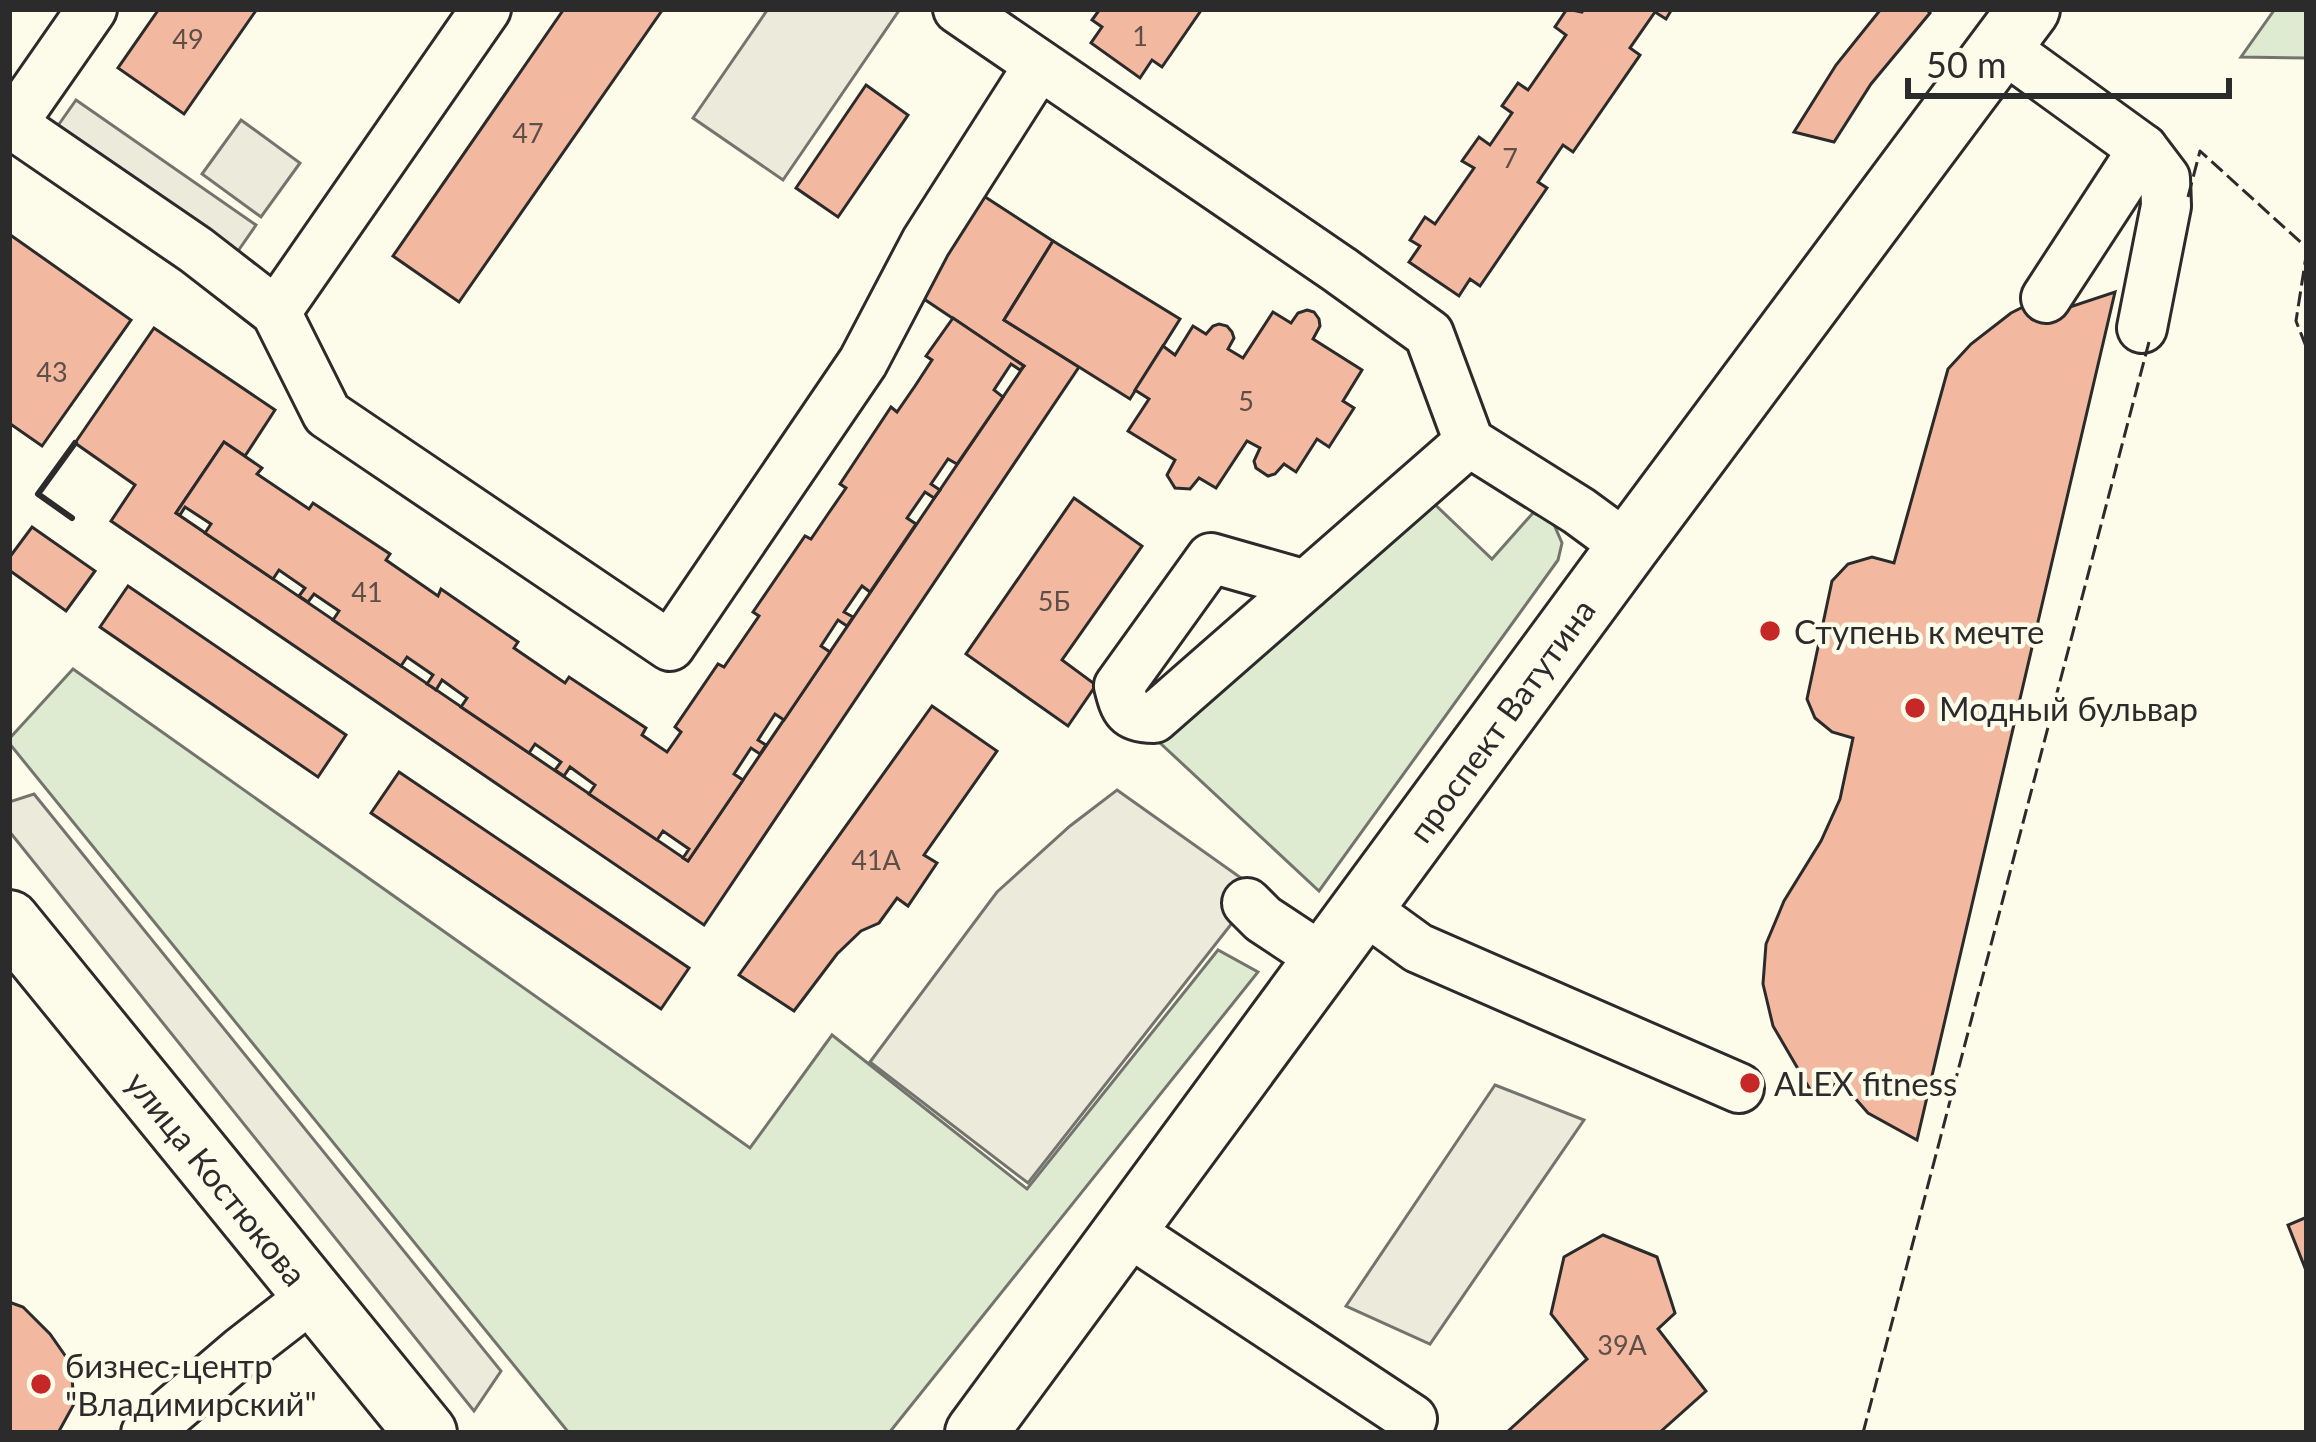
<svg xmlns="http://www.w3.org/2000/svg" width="2316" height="1442" font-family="Lato,sans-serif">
<rect width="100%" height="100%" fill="#fdfbea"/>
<g fill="#deebd1" stroke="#74746e" stroke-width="3">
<path d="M2275,9H2307V58L2241,57Z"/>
<path d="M1425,495L1492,559L1533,513L1552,520L1562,543L1558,560L1319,891L1159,742Z"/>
<path d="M73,669L750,1148L832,1035L1027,1189L1218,950L1258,972L889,1433H569L9,743V739Z"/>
</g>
<g fill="#eceadb" stroke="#74746e" stroke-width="3">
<path d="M768,9H900L783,180L693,118Z"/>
<path d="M76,100L256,225L238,251L57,127Z"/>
<path d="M241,120L300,163L261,217L202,174Z"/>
<path d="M1117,790L1258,890L1028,1183L870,1062L997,892L1070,826Z"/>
<path d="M34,794L501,1371L474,1411L9,831V802Z"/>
<path d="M1495,1085L1584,1120L1430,1344L1346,1306Z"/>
</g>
<g fill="#f2b8a0" stroke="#2b2b2b" stroke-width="3">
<path d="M159,9H257L184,114L118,68Z"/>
<path d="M564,9H663L459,302L393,256Z"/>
<path d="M1100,9H1202L1162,67L1152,60L1140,78L1091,43L1102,27L1092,20Z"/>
<path d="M1567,9L1582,12L1584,9H1672L1666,19L1655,12L1630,48L1640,55L1573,152L1563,145L1538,182L1547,188L1480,286L1470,279L1459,296L1409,262L1420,246L1410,240L1425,217L1435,224L1474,168L1462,161L1479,137L1490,145L1512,113L1502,106L1518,83L1528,90L1566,35L1555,27Z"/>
<path d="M1881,9H1926L1930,13L1871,84L1834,142L1794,132L1836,65Z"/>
<path d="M866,85L908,115L838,217L796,188Z"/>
<path d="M976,191L1053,241L1004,320L1079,367L704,925L111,521L135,485L75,443L154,328L275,410L245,456L224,442L176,513L688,861L1024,366L912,291Z"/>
<path d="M9,234L131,320L42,446L9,423Z"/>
<path d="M1053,241L1180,319L1130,399L1004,320Z"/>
<path d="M2115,292L1917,1140L1868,1113L1840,1081L1815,1098L1773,1026L1763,984L1766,944L1784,901L1821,841L1840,799L1853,738L1832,732L1815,718L1807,699L1832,581L1848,564L1872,557L1894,563L1948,369L1971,344L2011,313L2031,303L2067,308Z"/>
<path d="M1307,310L1314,312L1319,319L1320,326L1313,339L1362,370L1343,401L1354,408L1329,447L1317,439L1296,472L1284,464L1275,474L1268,476L1256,468L1254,461L1260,448L1247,441L1216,488L1199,478L1190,489L1175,488L1167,475L1175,460L1128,431L1149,399L1135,390L1163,346L1175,355L1193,326L1206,334L1213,326L1219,324L1227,326L1232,332L1234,338L1228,349L1243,358L1273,312L1291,323L1298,313Z"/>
<path d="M953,318L1024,366L1020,370L1011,364L994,390L1003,397L957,464L948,459L931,484L940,490L934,498L925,492L907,518L916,524L870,592L862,586L844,612L853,617L847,626L838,620L821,646L830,652L784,720L775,714L758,740L766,745L760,754L751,748L734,774L743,780L688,861L683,858L689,849L663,831L657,840L589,794L595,785L570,767L564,776L555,770L561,762L535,744L529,753L461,707L467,698L442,680L436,690L432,687L427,684L433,675L407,657L401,666L333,620L339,611L314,594L308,602L299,596L305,588L279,570L273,579L205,533L211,524L185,507L180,515L176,513L224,442L262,468L257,474L309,509L313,503L390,554L386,560L438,596L441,589L518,642L514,648L565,683L569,677L646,728L642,735L667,752L681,732L675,727L718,664L724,667L759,616L753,612L805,536L811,539L828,514L846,488L840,484L891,407L897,412L915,386L932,360L926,356Z"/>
<path d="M1074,498L1142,546L1062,660L1096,685L1068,726L966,654Z"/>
<path d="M32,527L95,571L66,611L9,570V558Z"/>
<path d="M128,586L346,735L318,777L100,627Z"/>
<path d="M932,706L997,751L924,855L937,863L908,906L897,898L879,923L861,931L837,954L794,1011L739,975Z"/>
<path d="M399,772L689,968L661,1009L371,813Z"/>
<path d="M2307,1217V1273L2288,1225Z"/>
<path d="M1603,1235L1657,1257L1675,1313L1658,1329L1706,1391L1659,1433H1506L1587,1359L1551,1314L1564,1257Z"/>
<path d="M9,1302L23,1307L50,1334L71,1364L74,1404L58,1433H9Z"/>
</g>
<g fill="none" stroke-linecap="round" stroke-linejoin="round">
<defs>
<g id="minor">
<path d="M958,9L1340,270L1429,334L1469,442L1579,511L1628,547"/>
<path d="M2001,46L2143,149L2165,178L2166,206L2142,328"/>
<path d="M9,122L196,250L276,312L327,414L670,646L863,362L926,242L1039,65"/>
<path d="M12,124L92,9"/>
<path d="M2046,298L2143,149"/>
<path d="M276,312L486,9"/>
<path d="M1306,585L1211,558L1119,686C1125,710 1128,718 1154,718L1469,442"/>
<path d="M1247,903L1263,919L1325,960"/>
<path d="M1363,908L1418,948L1739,1088"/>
<path d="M1126,1230L1412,1419"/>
<path d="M146,1433L242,1351L313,1296"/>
</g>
<g id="major">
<path d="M9,921L426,1433"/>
<path d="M976,1433L1628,547L2029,9"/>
</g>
</defs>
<use href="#minor" stroke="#2b2b2b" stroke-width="54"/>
<use href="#major" stroke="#2b2b2b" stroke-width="66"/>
<use href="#minor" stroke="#fdfbea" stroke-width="48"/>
<use href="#major" stroke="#fdfbea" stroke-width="60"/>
<g stroke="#2b2b2b" stroke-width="3" stroke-dasharray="15 6" stroke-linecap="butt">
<path d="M2188,197L2200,151L2307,248"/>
<path d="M2307,250L2296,321L2307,349"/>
<path d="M1863,1433L2149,342"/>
</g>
<path stroke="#2b2b2b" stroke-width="6" d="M72,518L38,494L75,443"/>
</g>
<g fill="#c62828" stroke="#fdfbea" stroke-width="4.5">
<circle cx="1770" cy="631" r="12"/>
<circle cx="1915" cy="708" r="12"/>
<circle cx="1750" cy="1083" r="12"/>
<circle cx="41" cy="1384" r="12"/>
</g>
<g text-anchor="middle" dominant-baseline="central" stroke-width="9" stroke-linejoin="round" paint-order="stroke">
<g font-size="27" fill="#5d4e48">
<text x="1140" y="35">1</text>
<text x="188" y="38">49</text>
<text x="528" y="132">47</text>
<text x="1510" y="157">7</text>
<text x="52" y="371">43</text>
<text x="1246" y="400">5</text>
<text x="367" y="591">41</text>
<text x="1054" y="600">5Б</text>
<text x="876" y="859">41А</text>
<text x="1622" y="1344">39А</text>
</g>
<g font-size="33" fill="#2b2b2b" stroke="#fdfbea" text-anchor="start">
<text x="1794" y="631">Ступень к мечте</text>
<text x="1939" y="708">Модный бульвар</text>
<text x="1774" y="1083">ALEX fitness</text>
<text x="65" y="1365">бизнес-центр<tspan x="65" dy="38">"Владимирский"</tspan></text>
</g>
<g font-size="33" fill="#2b2b2b" stroke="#fdfbea">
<text transform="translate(1501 720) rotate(-54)">проспект Ватутина</text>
<text transform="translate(217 1178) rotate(51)">улица Костюкова</text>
</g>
</g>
<rect width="2316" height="1442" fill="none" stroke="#2b2b2b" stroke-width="24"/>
<path d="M1908 78v18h321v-18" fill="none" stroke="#2b2b2b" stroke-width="6"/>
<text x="1926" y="78" font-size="36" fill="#2b2b2b" stroke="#fdfbea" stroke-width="9" paint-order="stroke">50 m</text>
</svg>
